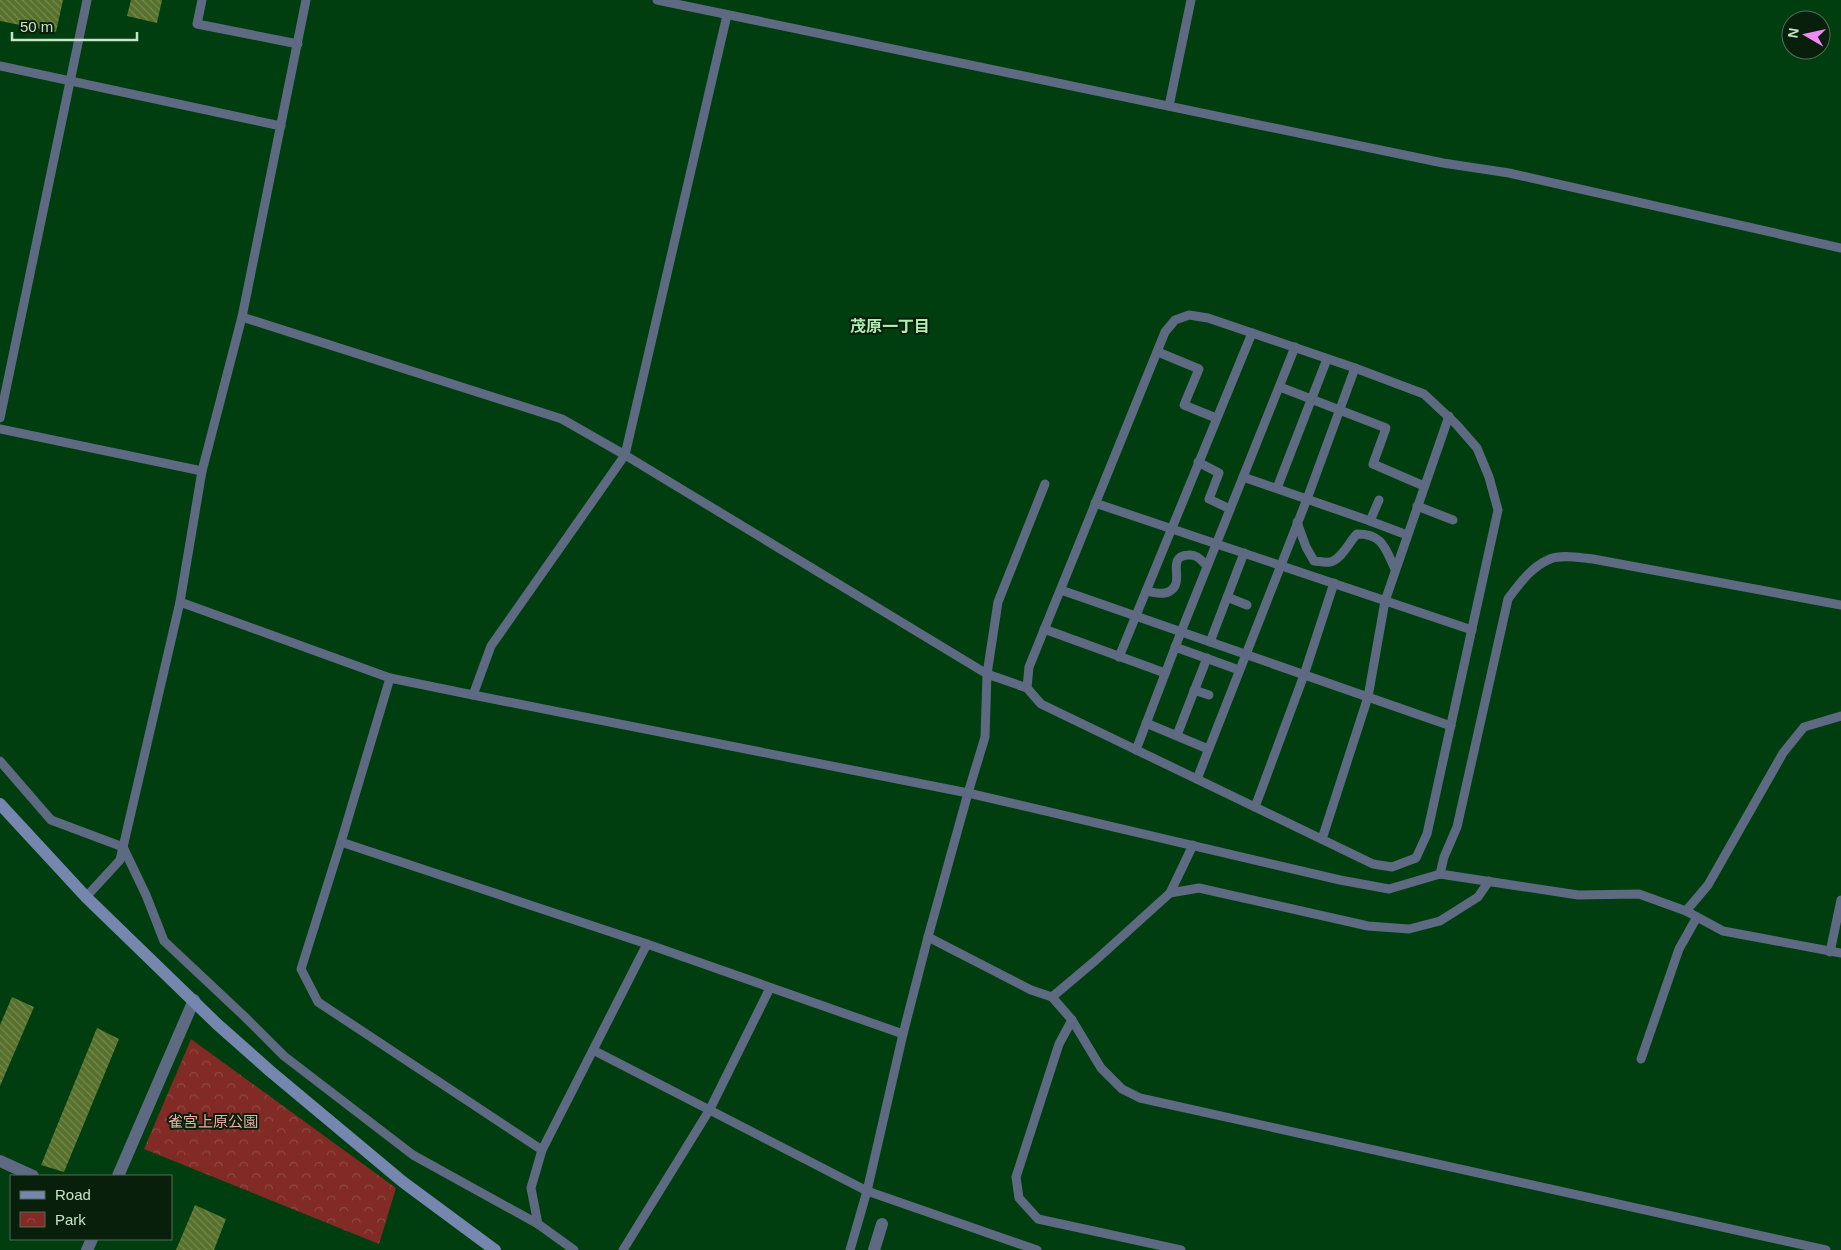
<svg xmlns="http://www.w3.org/2000/svg" width="1841" height="1250" font-family="Arial,'Noto Sans JP',sans-serif">
<defs>
<pattern id="park-crowns" width="20" height="18" patternUnits="userSpaceOnUse" patternTransform="scale(1.25)"><rect width="20" height="18" fill="#812a26"/><path d="M2 6a3 3 0 1 1 6 0M12 15a3 3 0 1 1 6 0" fill="none" stroke="#914944"/></pattern>
<pattern id="building-back-hatch" width="6" height="6" patternUnits="userSpaceOnUse" patternTransform="scale(1.25)"><rect width="6" height="6" fill="#57702b"/><path d="M-1 5l2 2M0 0l6 6M5-1l2 2" fill="none" stroke="#758b52"/></pattern>
</defs>
<rect width="100%" height="100%" fill="#003d0f"/>
<path fill="url(#park-crowns)" d="M191,1039L396,1188L379,1244L144,1149Z"/>
<g fill="url(#building-back-hatch)">
<path d="M0,0H63L56,32L0,21Z"/>
<path d="M131,0H162L157,23L127,16Z"/>
<path d="M12,997L34,1007L0,1086V1025Z"/>
<path d="M97,1028L119,1039L64,1172L41,1165Z"/>
<path d="M195,1205L226,1219L214,1250H176Z"/>
</g>
<g fill="none" stroke-linecap="round" stroke-linejoin="round">
<g stroke="#5e6982" stroke-width="9">
<path d="M202,0L197,24L298,44"/>
<path d="M657,0L1443,163L1509,173L1841,248"/>
<path d="M0,66L281,126"/>
<path d="M1169,106L1191,0"/>
<path d="M1189,315L1208,318L1355,368L1424,394L1456,424L1477,448L1489,477L1498,510L1427,834L1416,858L1392,867L1373,864L1041,704L1027,688L1029,667L1165,332L1175,320Z"/>
<path d="M242,317L562,419L625,455L987,674L1027,688"/>
<path d="M1158,352L1199,369L1184,405L1216,418"/>
<path d="M1280,387L1386,428L1373,464L1424,486"/>
<path d="M0,418L87,0"/>
<path d="M0,429L202,471"/>
<path d="M1198,462L1219,473L1209,499L1230,509"/>
<path d="M1243,477L1370,521L1407,535"/>
<path d="M1277,488L1327,359"/>
<path d="M1095,503L1472,630"/>
<path d="M1417,506L1453,520"/>
<path d="M1370,521L1379,500"/>
<path d="M1297,522L1306,547L1314,561C1318,561 1325,563 1330,562C1341,560 1349,542 1357,534C1383,534 1385,548 1395,569"/>
<path d="M1061,590L1451,726"/>
<path d="M1146,591C1156,593 1168,597 1175,586C1181,576 1168,556 1188,555C1197,554 1201,560 1207,566"/>
<path d="M1227,597L1247,605"/>
<path d="M180,602L390,678L473,695L968,793L1340,880L1389,889L1440,874L1578,895L1639,894L1686,911L1723,931L1841,953"/>
<path d="M1044,629L1165,673"/>
<path d="M1210,642L1244,553"/>
<path d="M1175,647L1239,670"/>
<path d="M1119,657L1252,333"/>
<path d="M390,678L341,842L301,969L318,1002L542,1150L531,1188L538,1224L574,1250"/>
<path d="M1194,690L1209,695"/>
<path d="M473,695L491,646L625,455L727,15"/>
<path d="M1146,723L1208,749"/>
<path d="M1177,735L1207,658"/>
<path d="M1136,750L1181,632L1295,347"/>
<path d="M0,761L51,820L123,847L146,895L164,941L245,1017L284,1056L413,1155L538,1224"/>
<path d="M1197,779L1307,499L1355,368"/>
<path d="M1255,807L1304,675L1334,583"/>
<path d="M1322,839L1368,697L1385,601L1449,416"/>
<path d="M341,842L647,944L903,1034"/>
<path d="M1440,874L1444,857L1457,827L1508,599C1520,583 1531,567 1550,559C1562,554 1580,558 1593,559L1841,605"/>
<path d="M1170,893L1193,845"/>
<path d="M86,897L120,860L180,602L202,471L242,317L306,0"/>
<path d="M1686,911L1708,885L1783,753L1804,727L1841,716"/>
<path d="M928,937L1031,990L1052,997L1072,1020L1101,1068L1122,1089L1140,1098L1826,1250"/>
<path d="M1830,952L1841,900"/>
<path d="M1052,997L1096,960L1170,893L1199,888L1368,926L1409,929L1440,921L1478,897L1489,881"/>
<path d="M1072,1020L1059,1044L1016,1177L1019,1198L1038,1219L1181,1250"/>
<path d="M593,1050L867,1191L1037,1250"/>
<path d="M1641,1059L1679,949L1697,917"/>
<path d="M542,1150L647,944"/>
<path d="M623,1250L710,1109L770,988"/>
<path d="M850,1250L867,1191L903,1034L928,937L968,793L985,737L987,674L998,602L1045,484"/>
</g>
<g stroke="#5e6982" stroke-width="12">
<path d="M0,1161L33,1176"/>
<path d="M118,1176L194,1000"/>
<path d="M87,1250L92,1239"/>
<path d="M874,1250L882,1224"/>
</g>
<path stroke="#7687af" stroke-width="12" d="M0,804L86,897L217,1024L270,1071L403,1182L495,1250"/>
</g>
<g text-anchor="middle" dominant-baseline="central" stroke-width="4" stroke-linejoin="round" paint-order="stroke">
<g font-size="15" fill="#eeaca4" stroke="#081f0b">
<text x="213" y="1121">雀宮上原公園</text>
</g>
<g font-size="16" font-weight="bold" fill="#b1ecb5" stroke="#081f0b">
<text x="890" y="326">茂原一丁目</text>
</g>
</g>
<rect x="10" y="1175" width="162" height="65" fill="#081f0b" stroke="#556e57"/>
<rect x="20" y="1191" width="25" height="8" fill="#7687af" stroke="#556e57"/>
<text x="55" y="1200" font-size="15" fill="#c8e4c9">Road</text>
<rect x="20" y="1212" width="25" height="15" fill="url(#park-crowns)" stroke="#556e57"/>
<text x="55" y="1225" font-size="15" fill="#c8e4c9">Park</text>
<g transform="translate(1806 35) rotate(279)"><circle r="24" fill="#081f0b" stroke="#556e57"/>
<path d="M0-4L9 19L0 12L-9 19Z" fill="#f28af3"/>
<text y="-8" font-size="14" font-weight="bold" text-anchor="middle" fill="#c8e4c9">N</text>
</g>
<path d="M12 32v8h125v-8" fill="none" stroke="#c8e4c9" stroke-width="2.5"/>
<text x="20" y="32" font-size="15" fill="#c8e4c9" stroke="#081f0b" stroke-width="4" paint-order="stroke">50 m</text>
</svg>
